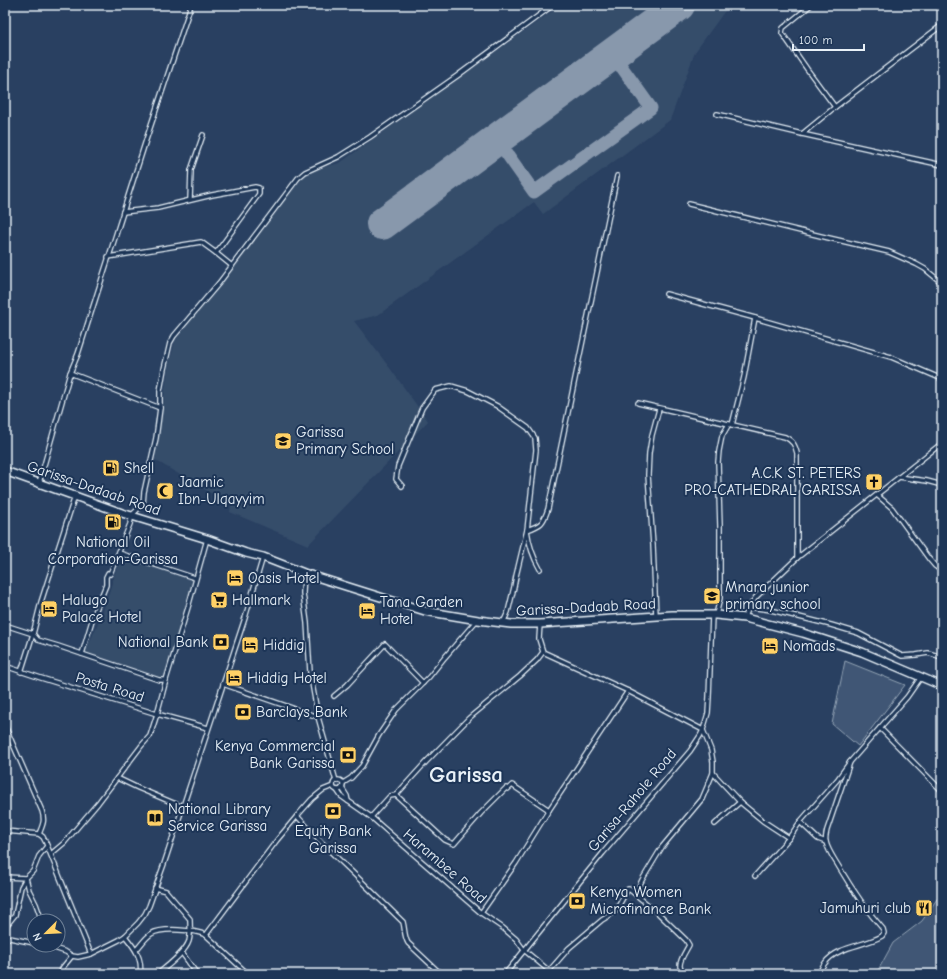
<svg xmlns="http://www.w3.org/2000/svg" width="947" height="979" font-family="'Comic Neue',sans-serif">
<rect width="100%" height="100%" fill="#294061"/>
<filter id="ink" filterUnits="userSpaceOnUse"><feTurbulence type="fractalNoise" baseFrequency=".025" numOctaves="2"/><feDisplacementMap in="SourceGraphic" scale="8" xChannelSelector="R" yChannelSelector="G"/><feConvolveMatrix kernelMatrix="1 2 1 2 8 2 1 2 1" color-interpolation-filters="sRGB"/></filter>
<g filter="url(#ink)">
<g fill="#364d6b">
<path d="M561,5H733L724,12L695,52L670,120L543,214L534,202L378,315L354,321L392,371L428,421L308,545L230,512L231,505L155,460L168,368L175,341L304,176L313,170L340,163Z"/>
<path d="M121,554L194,579L166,680L126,669L84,654L102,615Z"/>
</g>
<g fill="#415774" stroke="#94a4b6">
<path d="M845,661L905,685L858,746L832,724Z"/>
<path d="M937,899H942V974H876L893,943L922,921Z"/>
</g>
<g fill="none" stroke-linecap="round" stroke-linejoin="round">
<path stroke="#8898ac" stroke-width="13" d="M494,149H500L505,151L534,192L651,108L621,66L610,63"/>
<path stroke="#8898ac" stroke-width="32" d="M382,224L679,5"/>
<defs>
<g id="street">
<path d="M811,5L783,28L782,33L807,69L835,107"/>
<path d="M717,114L802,134L942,165"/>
<path d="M802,134L835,107L942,25"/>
<path d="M190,200L191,170L203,135"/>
<path d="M689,204L829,238L889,252L916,264L925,269L942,283"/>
<path d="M123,212L158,208L212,195L255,187L259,188V194L216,253"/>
<path d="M108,257L201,242L216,253L232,266"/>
<path d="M666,294L755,318L891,357L942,379"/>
<path d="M70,373L160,408"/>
<path d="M638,403L785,437C793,441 795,445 797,453V558"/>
<path d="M732,425L744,377L755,318"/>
<path d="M899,477L927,481L942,485"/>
<path d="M39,483L70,373L78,354L146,140L191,5"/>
<path d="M402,486L396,479L398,466L422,408L435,390L451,386L468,391L497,406L528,428L535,438L536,450L527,530L516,576L514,587L508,612L503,623"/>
<path d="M877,495L892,508L929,559L935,566L942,571"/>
<path d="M119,553L195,578"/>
<path d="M540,569C533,557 529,545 527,530C541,525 543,524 548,509L617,176"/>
<path d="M304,573L303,593L307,623L310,672L318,717L336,781"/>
<path d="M749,607L771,610L831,625L858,633L902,656L916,655L928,653L942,657"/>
<path d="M716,615L720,598V526L718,462L719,451L722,436L729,424"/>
<path d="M656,616L653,545L648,475L649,453L652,435L659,409"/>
<path d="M745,617L749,607L756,597L797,558L942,443"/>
<path d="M5,625L33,634L38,640L58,646L159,680H166L189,604L207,539"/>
<path d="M543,652L628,691L703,730L711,750L713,762V773L702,799L662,847L642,880L637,891L628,889L615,912L602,920L569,948L549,971"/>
<path d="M82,654L93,617L106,585V577L108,573L110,574L130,524L132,515L143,504L144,492L156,438L160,408V391L164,369L170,343L174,336L219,283L298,178L305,172L338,157L370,137L457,76L553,5"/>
<path d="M5,666L41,678L157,714L208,728"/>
<path d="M21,672L33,634L41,602L75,496"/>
<path d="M223,684L318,717"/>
<path d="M334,696L347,685L385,644L423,683"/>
<path d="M5,726L42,811C45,821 43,824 39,834"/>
<path d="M880,728L942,791"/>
<path d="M713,773L740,802"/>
<path d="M117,778L138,788L183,807"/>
<circle cx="338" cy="785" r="5"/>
<path d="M343,783L351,778L362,766L379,735L396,710L429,677L445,657L477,620"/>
<path d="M342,788L347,796L348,801"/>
<path d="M337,790L341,796L348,801L371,817L481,913L503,928L516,939L524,950L553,974"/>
<path d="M396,795L445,840L454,844L481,813L506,788L508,789L512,785L549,810"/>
<path d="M297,816L330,851L353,873L403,922C405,929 404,936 408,943L441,974"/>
<path d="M371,817L390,796L396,795L426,762L469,718L520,676L537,660L543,652L539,639L540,624"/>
<path d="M800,822L818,839L826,842"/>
<path d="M715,824L740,802L763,821L789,838"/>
<path d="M5,831L39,834L43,837L46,843L91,954"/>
<path d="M51,854L64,843L98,803L142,745L150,736L157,714L166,680"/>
<path d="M755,876L789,838L800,822L837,780L850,762L907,697L921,677"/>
<path d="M5,877L26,878L29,890L36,904L42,921"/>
<path d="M155,888L166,891L190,919C190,926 191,934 189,941C185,953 167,966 158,974"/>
<path d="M630,890L657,912L686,940L689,945C687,949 679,961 680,966C680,969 683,972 686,974"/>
<path d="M481,913L516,863L549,810L628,691"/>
<path d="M5,926L7,925L15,915L21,887L26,878L33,871L39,856L47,846"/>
<path d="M206,935L277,840L297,816L312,799L323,790L333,786"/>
<path d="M125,936C134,947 143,958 140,974"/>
<path d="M5,937L34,943"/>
<path d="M45,945L66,952L72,956L78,957L91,954L119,940L125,936L138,923L145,914L149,906L164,864L245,618L263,557"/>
<path d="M136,950C141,945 145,938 151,934C162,927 195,930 206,935L248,974"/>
<path d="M182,953L197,974"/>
<path d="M60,974L63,967L72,956"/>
<path d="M505,974L603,853L690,751L700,736L703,730L708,713L709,697L712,615"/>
<path d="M819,974C821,970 822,966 825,963C837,946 865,946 882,936L884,933L883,929C866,910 852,889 839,867C835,860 828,851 826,842C825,838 826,834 827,830L850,762"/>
</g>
<path id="highway" d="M5,471L122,513L207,539L246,553L263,557L304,573L425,611L478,620L511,624H540L672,615H716L745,618L803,633L862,652L942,686"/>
</defs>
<use href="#street" stroke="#e8f1f8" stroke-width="6"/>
<use href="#highway" stroke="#e8f1f8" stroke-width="10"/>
<use href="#street" stroke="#1d3557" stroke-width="3.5"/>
<use href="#highway" stroke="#1d3557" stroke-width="7"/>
</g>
</g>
<defs>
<symbol id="school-square" viewBox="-11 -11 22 22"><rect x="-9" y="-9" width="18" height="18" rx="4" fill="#ffd166" stroke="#1d3557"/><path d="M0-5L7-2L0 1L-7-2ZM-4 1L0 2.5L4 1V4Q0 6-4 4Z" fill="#111"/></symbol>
<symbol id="fuel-square" viewBox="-11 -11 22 22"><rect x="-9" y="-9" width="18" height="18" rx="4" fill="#ffd166" stroke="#1d3557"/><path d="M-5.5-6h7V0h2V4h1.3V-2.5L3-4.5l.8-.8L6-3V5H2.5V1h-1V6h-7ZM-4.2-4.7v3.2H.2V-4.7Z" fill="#111"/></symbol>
<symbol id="church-square" viewBox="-11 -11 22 22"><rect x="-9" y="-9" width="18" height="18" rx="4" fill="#ffd166" stroke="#1d3557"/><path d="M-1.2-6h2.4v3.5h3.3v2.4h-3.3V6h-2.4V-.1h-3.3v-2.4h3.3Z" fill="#111"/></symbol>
<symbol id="mosque-square" viewBox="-11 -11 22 22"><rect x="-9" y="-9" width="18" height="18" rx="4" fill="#ffd166" stroke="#1d3557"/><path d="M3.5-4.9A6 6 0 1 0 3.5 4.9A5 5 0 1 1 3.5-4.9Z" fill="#111"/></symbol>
<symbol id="hotel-square" viewBox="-11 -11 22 22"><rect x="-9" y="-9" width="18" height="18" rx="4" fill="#ffd166" stroke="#1d3557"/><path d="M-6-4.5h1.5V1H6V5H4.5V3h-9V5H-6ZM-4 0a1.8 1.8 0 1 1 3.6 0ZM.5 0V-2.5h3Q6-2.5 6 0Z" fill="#111"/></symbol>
<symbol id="supermarket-square" viewBox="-11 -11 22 22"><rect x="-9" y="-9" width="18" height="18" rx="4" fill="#ffd166" stroke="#1d3557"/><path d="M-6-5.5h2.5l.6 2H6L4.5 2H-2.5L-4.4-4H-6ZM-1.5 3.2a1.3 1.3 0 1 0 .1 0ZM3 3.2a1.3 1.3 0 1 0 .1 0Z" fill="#111"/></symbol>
<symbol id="bank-square" viewBox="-11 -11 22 22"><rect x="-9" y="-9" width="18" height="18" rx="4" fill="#ffd166" stroke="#1d3557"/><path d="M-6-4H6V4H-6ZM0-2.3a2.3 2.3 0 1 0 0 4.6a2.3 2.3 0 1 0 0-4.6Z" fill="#111"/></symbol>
<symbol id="library-square" viewBox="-11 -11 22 22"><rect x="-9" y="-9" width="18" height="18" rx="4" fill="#ffd166" stroke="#1d3557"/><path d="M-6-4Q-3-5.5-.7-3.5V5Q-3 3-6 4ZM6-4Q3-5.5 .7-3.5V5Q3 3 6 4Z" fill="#111"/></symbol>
<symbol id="restaurant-square" viewBox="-11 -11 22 22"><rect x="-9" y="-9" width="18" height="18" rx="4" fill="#ffd166" stroke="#1d3557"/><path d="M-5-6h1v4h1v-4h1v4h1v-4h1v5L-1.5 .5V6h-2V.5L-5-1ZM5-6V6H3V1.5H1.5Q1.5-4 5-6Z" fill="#111"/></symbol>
</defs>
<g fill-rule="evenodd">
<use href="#school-square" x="273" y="431" width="20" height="20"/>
<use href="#fuel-square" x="101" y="458" width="20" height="20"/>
<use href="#church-square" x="864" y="472" width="20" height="20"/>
<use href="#mosque-square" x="155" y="481" width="20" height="20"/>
<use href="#fuel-square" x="103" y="512" width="20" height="20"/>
<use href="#hotel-square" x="225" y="568" width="20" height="20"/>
<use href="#school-square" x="702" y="586" width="20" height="20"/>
<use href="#supermarket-square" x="209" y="590" width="20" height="20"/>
<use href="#hotel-square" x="39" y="599" width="20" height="20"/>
<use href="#hotel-square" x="357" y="601" width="20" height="20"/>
<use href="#bank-square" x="211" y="632" width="20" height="20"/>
<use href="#hotel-square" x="240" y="635" width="20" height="20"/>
<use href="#hotel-square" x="760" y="636" width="20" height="20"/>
<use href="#hotel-square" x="224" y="668" width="20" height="20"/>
<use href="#bank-square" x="233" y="702" width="20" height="20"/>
<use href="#bank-square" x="338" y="745" width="20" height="20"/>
<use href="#bank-square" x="323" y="801" width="20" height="20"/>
<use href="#library-square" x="145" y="808" width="20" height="20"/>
<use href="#bank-square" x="567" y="891" width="20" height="20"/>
<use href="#restaurant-square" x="914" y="898" width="20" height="20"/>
</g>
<g text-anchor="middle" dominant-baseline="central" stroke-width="4" stroke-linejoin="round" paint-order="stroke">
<g font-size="15" fill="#e8f1f8" stroke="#1d3557" text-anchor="start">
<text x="296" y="432">Garissa<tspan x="296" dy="17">Primary School</tspan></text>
<text x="124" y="468">Shell</text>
<text x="861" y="473" text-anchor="end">A.C.K ST. PETERS<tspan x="861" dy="17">PRO-CATHEDRAL GARISSA</tspan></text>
<text x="178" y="482">Jaamic<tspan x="178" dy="17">Ibn-Ulqayyim</tspan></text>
<text x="113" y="542" text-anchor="middle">National Oil<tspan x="113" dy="17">Corporation-Garissa</tspan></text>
<text x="248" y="578">Oasis Hotel</text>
<text x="725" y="587">Mnara junior<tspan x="725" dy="17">primary school</tspan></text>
<text x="62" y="600">Halugo<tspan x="62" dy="17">Palace Hotel</tspan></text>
<text x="232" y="600">Hallmark</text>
<text x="380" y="602">Tana Garden<tspan x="380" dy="17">Hotel</tspan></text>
<text x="208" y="642" text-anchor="end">National Bank</text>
<text x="263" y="645">Hiddig</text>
<text x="783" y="646">Nomads</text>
<text x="247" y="678">Hiddig Hotel</text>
<text x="256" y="712">Barclays Bank</text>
<text x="335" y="746" text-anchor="end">Kenya Commercial<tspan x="335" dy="17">Bank Garissa</tspan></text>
<text x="168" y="809">National Library<tspan x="168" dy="17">Service Garissa</tspan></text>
<text x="333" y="831" text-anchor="middle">Equity Bank<tspan x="333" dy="17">Garissa</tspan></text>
<text x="590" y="892">Kenya Women<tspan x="590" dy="17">Microfinance Bank</tspan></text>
<text x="911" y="908" text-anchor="end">Jamuhuri club</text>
</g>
<g font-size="15" fill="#e8f1f8" stroke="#1d3557">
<text transform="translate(94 488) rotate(19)">Garissa-Dadaab Road</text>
<text transform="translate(586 607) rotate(-3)">Garissa-Dadaab Road</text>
<text transform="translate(110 687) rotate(17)">Posta Road</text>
<text transform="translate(632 800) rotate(-50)">Garisa-Rahole Road</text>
<text transform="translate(445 866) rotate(41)">Harambee Road</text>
</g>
<g font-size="23" font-weight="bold" fill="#e8f1f8" stroke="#1d3557">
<text x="466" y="774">Garissa</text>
</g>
</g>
<rect width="947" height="979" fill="none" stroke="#1d3557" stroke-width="20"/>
<rect x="10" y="10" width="927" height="959" fill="none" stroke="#e8f1f8" stroke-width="1.5" filter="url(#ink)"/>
<g transform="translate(46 933) rotate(246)"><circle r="19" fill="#1d3557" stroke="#6e8097"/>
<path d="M0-3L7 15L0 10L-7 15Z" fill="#ffd166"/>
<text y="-6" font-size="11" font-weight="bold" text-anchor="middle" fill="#e8f1f8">N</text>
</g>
<path d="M793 44v6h71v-6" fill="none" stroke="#e8f1f8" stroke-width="2"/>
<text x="799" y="44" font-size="12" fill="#e8f1f8" stroke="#1d3557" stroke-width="3" paint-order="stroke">100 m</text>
</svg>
